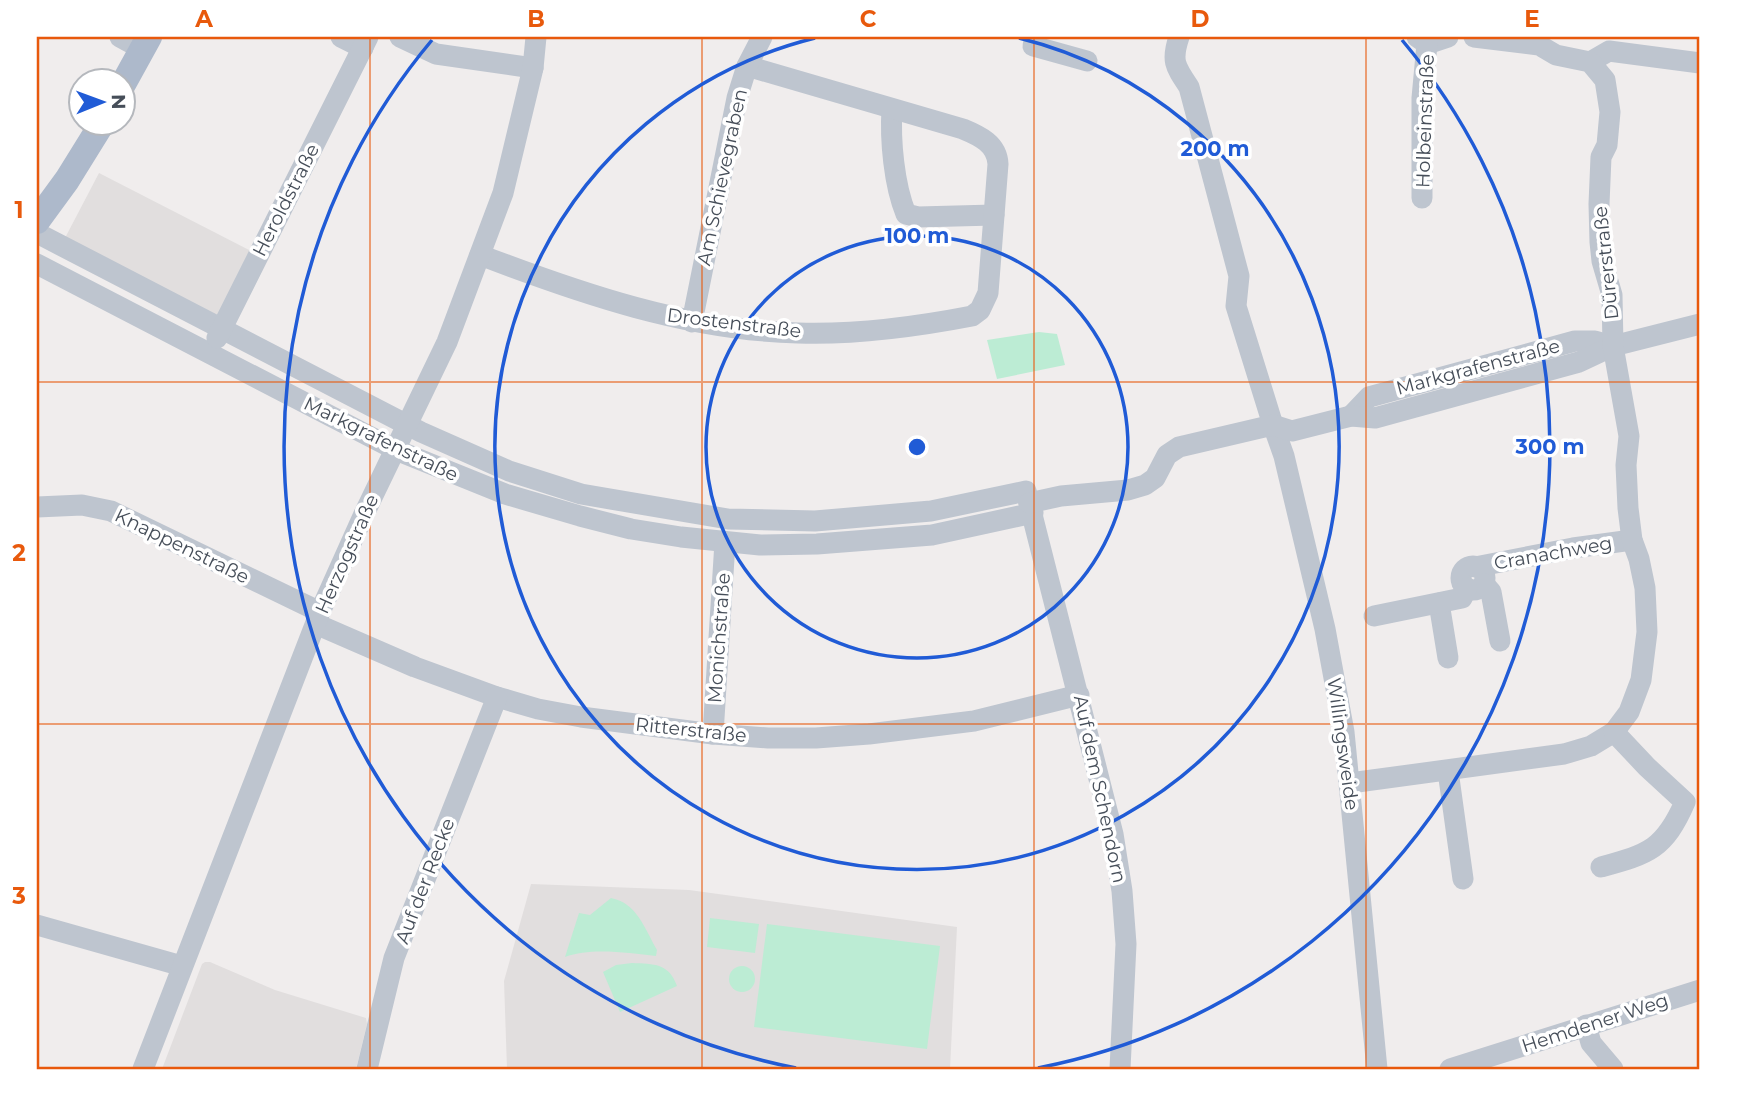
<svg xmlns="http://www.w3.org/2000/svg" width="1737" height="1106" font-family="Montserrat,sans-serif">
<rect width="100%" height="100%" fill="#f0eded"/>
<g fill="#e1dede">
<path d="M99,173L251,251L217,316L65,238Z"/>
<path d="M531,884L689,890L957,927L950,1069H507L504,981Z"/>
<path d="M205,962H210L275,990L366,1018L367,1024L356,1069H162L202,964Z"/>
</g>
<g fill="#bcecd4">
<path d="M1039,332L1057,334L1065,365L997,379L987,340Z"/>
<path d="M611,898C637,903 645,929 657,950L656,956C628,953 591,947 565,957L579,913L590,915Z"/>
<path d="M710,918L759,924L755,953L707,947Z"/>
<path d="M767,924L940,946L927,1049L754,1027Z"/>
<path d="M632,963C654,964 669,963 677,986L620,1012L603,972L616,965Z"/>
<circle cx="742" cy="979" r="13"/>
</g>
<g fill="none" stroke-linecap="round" stroke-linejoin="round">
<g stroke="#bec5cf" stroke-width="21">
<path d="M120,37L142,49"/>
<path d="M341,37L363,48"/>
<path d="M400,37L436,54L533,68"/>
<path d="M1035,37L1033,46L1087,61"/>
<path d="M1179,37C1171,61 1175,66 1189,87L1239,276L1236,306L1273,425L1284,456L1325,629L1344,732L1377,1069"/>
<path d="M1417,37L1427,44L1448,37"/>
<path d="M1590,62L1609,51L1700,63"/>
<path d="M892,109C890,140 894,185 906,214L918,217L994,215"/>
<path d="M1422,198V98L1427,44"/>
<path d="M37,233L421,432L509,471L581,494L728,519L815,521L931,511L1026,491L1113,834L1122,891L1126,944L1120,1069"/>
<path d="M480,255C582,294 687,330 798,333C857,335 915,327 972,316L980,310L988,293L998,164C997,144 980,136 963,129L747,66"/>
<path d="M37,264L396,450L505,494L580,516L631,529L681,537L760,545L817,544L932,535L1033,513"/>
<path d="M692,322L737,98L747,66L762,37"/>
<path d="M217,338L368,37"/>
<path d="M1351,416L1369,397L1575,341H1595L1613,346"/>
<path d="M1029,503L1061,496L1128,490L1145,485L1155,478L1167,455L1179,447L1273,425L1292,431L1351,416L1375,418L1579,362L1613,346L1700,324"/>
<path d="M37,507L82,505L111,511L320,612"/>
<circle cx="1473" cy="578" r="12"/>
<path d="M1475,567L1573,548L1632,540"/>
<path d="M1484,584L1491,592L1500,641"/>
<path d="M1439,603L1448,658"/>
<path d="M1374,616L1462,598L1467,588"/>
<path d="M316,624L415,667L497,697L538,709L581,717L713,734L768,738H816L869,734L974,721L1079,695"/>
<path d="M713,734L725,542"/>
<path d="M1448,771L1463,879"/>
<path d="M1350,783L1564,754L1591,746L1614,732L1629,712L1641,680L1647,632L1645,588L1639,559L1632,540L1628,508L1626,465L1629,436L1613,346L1612,295L1602,261L1600,242L1599,204L1601,157L1607,145L1610,112L1605,80L1590,62L1556,55L1539,45L1474,37"/>
<path d="M1601,867C1648,854 1664,850 1685,802L1647,767L1614,732"/>
<path d="M37,925L182,966"/>
<path d="M1586,1025L1591,1043L1613,1069"/>
<path d="M143,1069L320,612L364,514L447,342L503,193L533,68L536,37"/>
<path d="M367,1069L394,958L497,697"/>
<path d="M1450,1069L1700,990"/>
</g>
<g stroke="#adb9cb" stroke-width="26">
<path d="M122,86L149,37"/>
<path d="M37,221L67,180L103,122"/>
</g>
</g>
<path fill="none" stroke="#e8590c" stroke-width="2" stroke-opacity="0.55" d="M370,37V1069M702,37V1069M1034,37V1069M1366,37V1069M37,382H1700M37,724H1700"/>
<g fill="none" stroke="#205bd6" stroke-width="3.5">
<circle cx="917" cy="447" r="211"/>
<path d="M1019 38A422 422 0 1 1 815 38"/>
<path d="M796 1068A633 633 0 0 1 432 40M1402 40A633 633 0 0 1 1038 1068"/>
</g>
<g text-anchor="middle" dominant-baseline="central" stroke-width="7" stroke-linejoin="round" paint-order="stroke">
<g font-size="19" fill="#464e59" stroke="#fff">
<text transform="translate(1425 121) rotate(-88)">Holbeinstraße</text>
<text transform="translate(722 177) rotate(-78)">Am Schievegraben</text>
<text transform="translate(286 200) rotate(-63)">Heroldstraße</text>
<text transform="translate(1606 263) rotate(-96)">Dürerstraße</text>
<text transform="translate(734 323) rotate(7)">Drostenstraße</text>
<text transform="translate(1478 367) rotate(-15)">Markgrafenstraße</text>
<text transform="translate(381 439) rotate(26)">Markgrafenstraße</text>
<text transform="translate(182 546) rotate(26)">Knappenstraße</text>
<text transform="translate(1553 553) rotate(-10)">Cranachweg</text>
<text transform="translate(347 554) rotate(-66)">Herzogstraße</text>
<text transform="translate(719 638) rotate(-86)">Monichstraße</text>
<text transform="translate(691 730) rotate(6)">Ritterstraße</text>
<text transform="translate(1343 744) rotate(82)">Willingsweide</text>
<text transform="translate(1100 789) rotate(78)">Auf dem Schendorn</text>
<text transform="translate(425 881) rotate(-69)">Auf der Recke</text>
<text transform="translate(1595 1023) rotate(-18)">Hemdener Weg</text>
</g>
</g>
<circle cx="917" cy="447" r="10" fill="#205bd6" stroke="#fff" stroke-width="3.5"/>
<g font-size="21" text-anchor="middle" font-weight="bold" fill="#205bd6" stroke="#fff" stroke-width="7" stroke-linejoin="round" paint-order="stroke">
<text x="1215" y="156">200 m</text>
<text x="917" y="243">100 m</text>
<text x="1550" y="454">300 m</text>
</g>
<rect width="1737" height="1106" fill="none" stroke="#ffffff" stroke-width="77"/>
<g transform="translate(102 102) rotate(89)"><circle r="33" fill="#ffffff" stroke="#b5b8bd" stroke-width="2"/>
<path d="M0-5L12 26L0 18L-12 26Z" fill="#205bd6"/>
<text y="-10" font-size="19" font-weight="bold" text-anchor="middle" fill="#464e59">N</text>
</g>
<rect x="38" y="38" width="1660" height="1030" fill="none" stroke="#e8590c" stroke-width="2.5"/>
<g font-size="23" text-anchor="middle" font-weight="bold" fill="#e8590c">
<text x="204" y="27">A</text>
<text x="536" y="27">B</text>
<text x="868" y="27">C</text>
<text x="1200" y="27">D</text>
<text x="1532" y="27">E</text>
<text x="19" y="218">1</text>
<text x="19" y="561">2</text>
<text x="19" y="904">3</text>
</g>
</svg>
